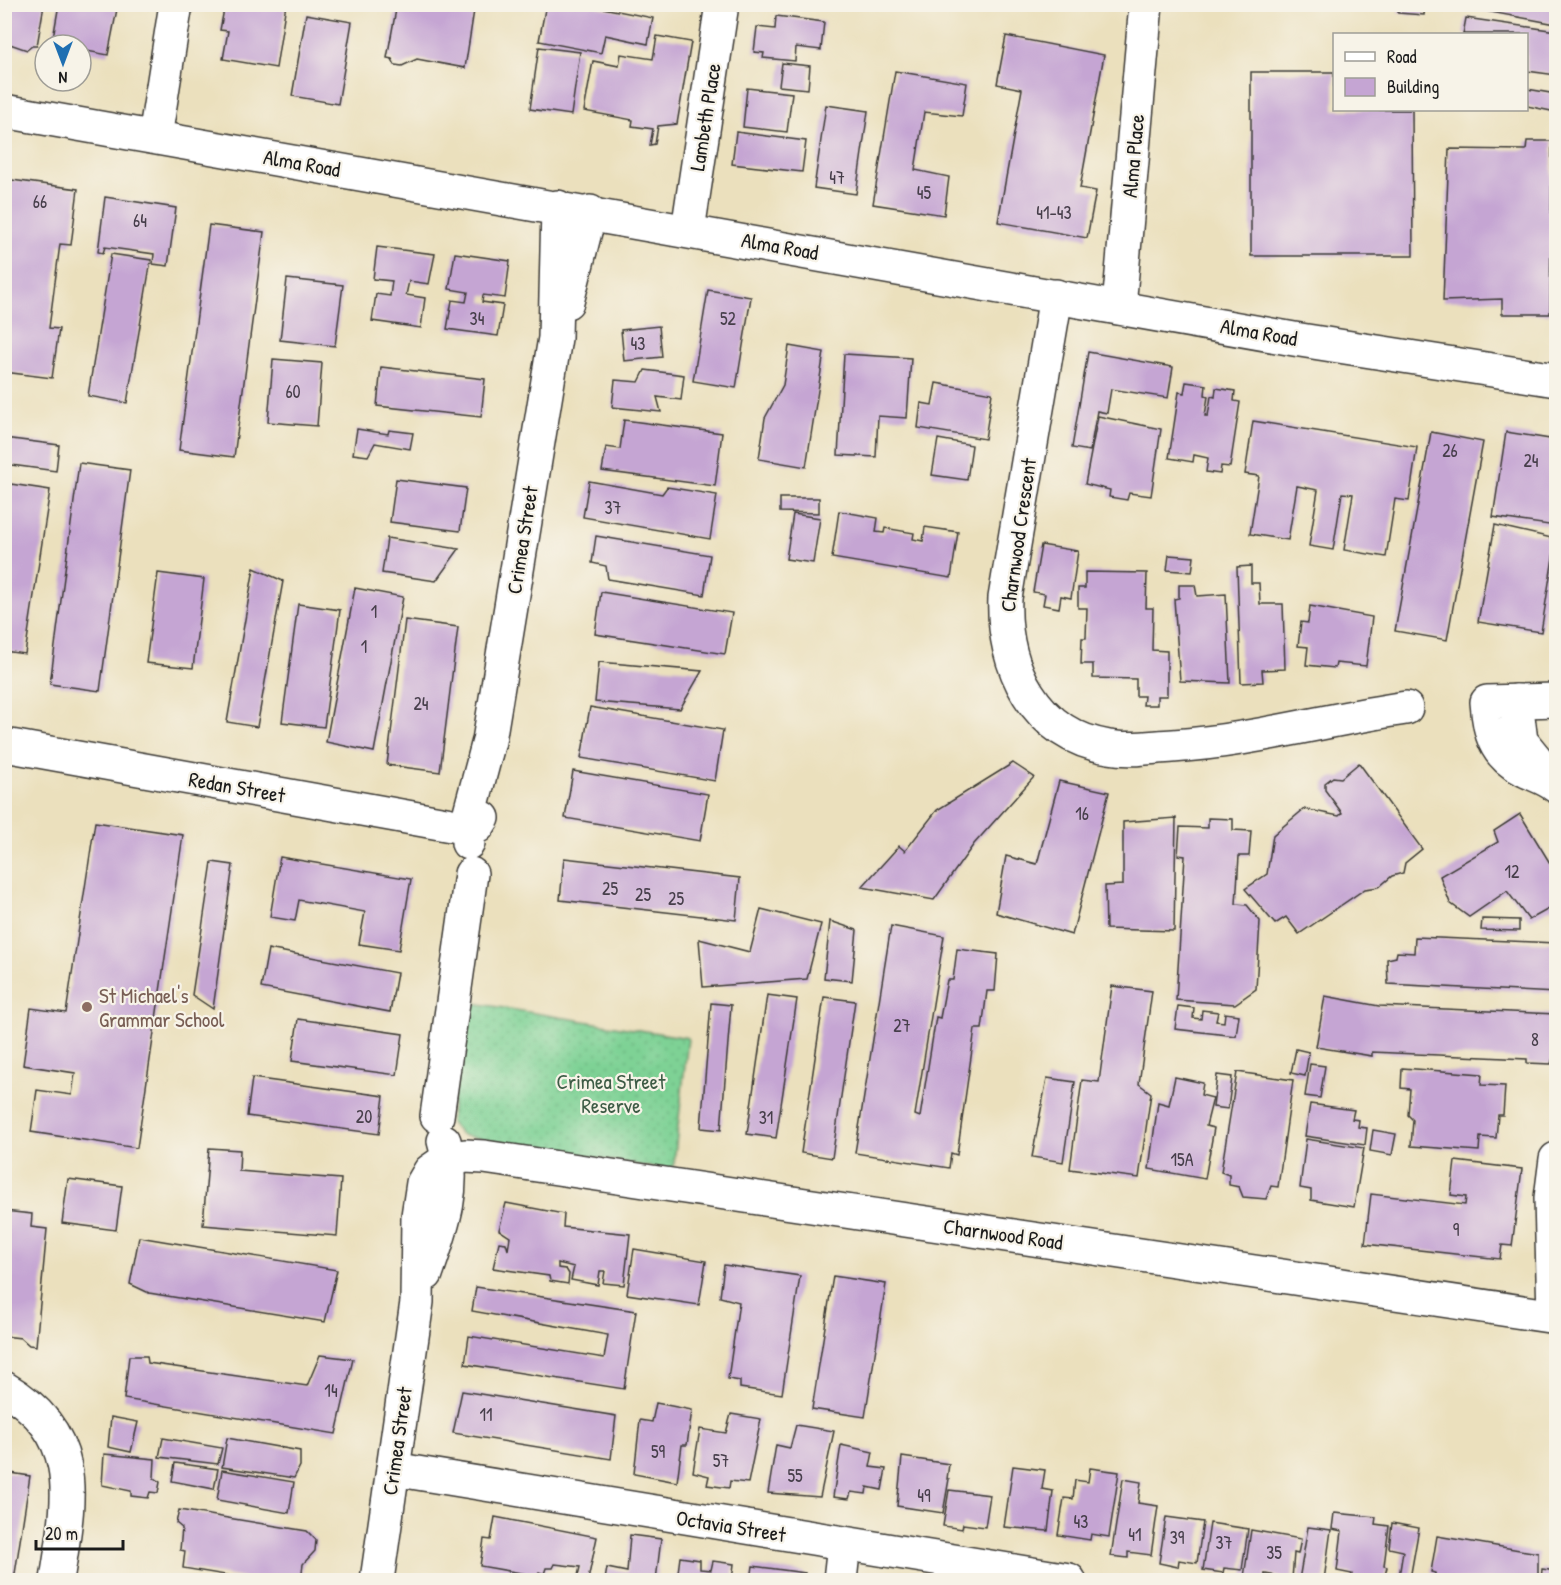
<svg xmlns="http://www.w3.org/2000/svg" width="1561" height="1585" font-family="'Patrick Hand',sans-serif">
<defs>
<pattern id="grass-dots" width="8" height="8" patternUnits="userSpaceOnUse" patternTransform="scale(1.5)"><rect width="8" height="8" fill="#7ed295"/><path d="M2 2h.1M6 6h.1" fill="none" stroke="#6cb480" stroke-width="1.8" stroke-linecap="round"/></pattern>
</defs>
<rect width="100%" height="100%" fill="#f7f3e8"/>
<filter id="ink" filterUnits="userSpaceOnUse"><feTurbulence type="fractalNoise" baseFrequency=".0167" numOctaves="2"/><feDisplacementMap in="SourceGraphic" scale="12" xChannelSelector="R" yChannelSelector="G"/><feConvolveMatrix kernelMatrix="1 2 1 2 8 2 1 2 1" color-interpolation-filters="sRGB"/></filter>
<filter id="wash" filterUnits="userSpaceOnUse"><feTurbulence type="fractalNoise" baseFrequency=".008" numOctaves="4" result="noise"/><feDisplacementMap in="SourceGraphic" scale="24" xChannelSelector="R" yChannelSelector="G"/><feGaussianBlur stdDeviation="1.35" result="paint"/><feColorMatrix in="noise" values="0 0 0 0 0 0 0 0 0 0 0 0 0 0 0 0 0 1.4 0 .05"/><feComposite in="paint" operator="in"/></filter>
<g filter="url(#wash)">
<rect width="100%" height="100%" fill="#ebe0bd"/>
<path fill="url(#grass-dots)" stroke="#4d7758" stroke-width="1.5" d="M467,1002L688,1038L673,1171L461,1135L450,1122Z"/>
<g id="blocks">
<g fill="#c5a5d3">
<path d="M59,4H118L108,55L81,50V45L52,44Z"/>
<path d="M225,4H286L276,68L223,59L228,31L220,30Z"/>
<path d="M397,4H475L465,68L417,59L402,66L395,65L392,59L387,58Z"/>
<path d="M546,4H583L653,18L648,44L605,35L601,53L539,41Z"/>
<path d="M1399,4H1425L1424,15L1398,13Z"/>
<path d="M1458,4H1556V24L1458,6Z"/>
<path d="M4,5H44L37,46H32L27,50L4,42Z"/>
<path d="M306,14L352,22L338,104L292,96Z"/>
<path d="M776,16L824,22L821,50L796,47L795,61L763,58L764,53L754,52L757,27L775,29Z"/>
<path d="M1466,18L1556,31V75L1527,71V34H1463Z"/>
<path d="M657,36L691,42L677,124L658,126L655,144L650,145L653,129L632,126L633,120L584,111L593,61L619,66L621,54L653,59Z"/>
<path d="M1006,36L1104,55L1080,188L1096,191L1087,238L998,222L1022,89L997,84Z"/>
<path d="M539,47L580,52L571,115L530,109Z"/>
<path d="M782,63L810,66L808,89L779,86Z"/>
<path d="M895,71L967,83L962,116L924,112L915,170L949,177L944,215L873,204Z"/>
<path d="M1251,72H1334V110H1412L1413,256H1251Z"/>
<path d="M747,88L792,93L787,132L743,127Z"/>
<path d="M1527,89L1556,94V112L1527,106Z"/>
<path d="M826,105L868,111L856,194L814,188Z"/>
<path d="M736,132L806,141L802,172L732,164Z"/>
<path d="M1527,141H1552L1550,314H1502V299L1443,301L1449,149L1526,150Z"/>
<path d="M4,179L78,189L71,245L60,244L49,328L59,329L52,378L4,372Z"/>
<path d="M105,197L176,208L168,266L153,264L154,254L105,247L103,253L98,252Z"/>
<path d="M209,225L264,232L234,457L179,450Z"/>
<path d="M377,247L435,254L429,284L409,281L406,295L425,298L421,328L372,321L376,294L390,296L392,281L373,279Z"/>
<path d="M455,253L510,261L505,298L483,295L482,302L503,305L498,336L447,329L452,300L466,302L468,292L449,289Z"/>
<path d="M111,254L151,260L127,403L88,396Z"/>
<path d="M287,279L343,285L335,346L280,340Z"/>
<path d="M708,290L751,297L736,388L693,381Z"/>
<path d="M659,326L662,357L624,361L621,330Z"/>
<path d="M789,346L824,352L806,467L759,459L765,418L783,385Z"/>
<path d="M1088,352L1173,367L1168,398L1111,389L1107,413L1097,411L1090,451L1072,448Z"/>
<path d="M844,354L911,358L907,418L878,416L876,457L838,455Z"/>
<path d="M273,359L322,363L317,426L268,422Z"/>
<path d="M381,367L485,379L481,417L377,406Z"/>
<path d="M645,370L684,375L681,400L657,397L661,412L612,407L615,380L639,382Z"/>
<path d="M1186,382L1206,385L1205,395L1208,396L1205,416H1208L1211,396L1215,397L1216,388L1235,391L1234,401L1240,402L1230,467L1221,466L1220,474L1206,472L1208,458L1194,455L1193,462L1169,458L1179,392L1184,393Z"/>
<path d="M936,383L992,393L985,439L918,428L921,403L932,405Z"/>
<path d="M1098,416L1161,429L1151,496L1129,493L1127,500L1109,497L1110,490L1085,484Z"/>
<path d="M624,420L722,433L715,486L602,471L606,447L620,449Z"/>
<path d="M1253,421L1417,447L1409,501L1395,499L1386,557L1344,550L1353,494L1342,493L1333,550L1309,546L1318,490L1297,486L1288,540L1250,534L1259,476L1245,474Z"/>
<path d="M357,429L388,434L389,430L413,433L410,449L375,443L368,456L353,454Z"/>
<path d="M1431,432L1483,442L1447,640L1395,631Z"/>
<path d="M1506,432L1556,440V526L1493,517Z"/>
<path d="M4,438L59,445L56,471L4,464Z"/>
<path d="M938,439L972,445L967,480L932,475Z"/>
<path d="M79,463L130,470L100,691L50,684Z"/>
<path d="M396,479L466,488L460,531L390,522Z"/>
<path d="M589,481L662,494L667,487L717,495L710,539L583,517Z"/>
<path d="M4,483L50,490L25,654L4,651Z"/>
<path d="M780,498H819V513L780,512Z"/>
<path d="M839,511L878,518L876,532L884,533L885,528L914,533L913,539L923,541L925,527L958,532L951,578L832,558Z"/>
<path d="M793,514L820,518L813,563L786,559Z"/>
<path d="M1495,525L1556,539L1541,632L1478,622Z"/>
<path d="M596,536L710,555L704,595L608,579L606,566L592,563Z"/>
<path d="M387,538L459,549L436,581L382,573Z"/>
<path d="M1041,545L1078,551L1071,598L1061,596L1059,608L1043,605L1045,594L1033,592Z"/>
<path d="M1169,555L1194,557L1192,572L1167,570Z"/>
<path d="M1251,566V583H1259L1260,604H1283L1285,669L1262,670L1263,682L1241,683L1237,567Z"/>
<path d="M254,568L283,581L257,727L227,722Z"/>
<path d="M1085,572L1147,573L1146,608H1153L1152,650L1167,651V696H1157V705H1143L1144,696H1136V679L1093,678V664H1081L1082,638H1086L1087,608H1078V588H1085Z"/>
<path d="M158,573L204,579L193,668L146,663Z"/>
<path d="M1179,585H1195L1197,596L1226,594L1230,683L1180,681L1174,599L1179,598Z"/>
<path d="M355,588L403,597L374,752L326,742Z"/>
<path d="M601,592L732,613L725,654L595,634Z"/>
<path d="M298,604L340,610L324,727L282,722Z"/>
<path d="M1310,606L1372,617L1366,666L1336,663L1335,668L1306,665L1308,647L1298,646L1301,622L1308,623Z"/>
<path d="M405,620L458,627L440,772L387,765Z"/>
<path d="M599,662L702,671L680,709L595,702Z"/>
<path d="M590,707L723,730L715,781L581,758Z"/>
<path d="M1013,763L1034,777L974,844L934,900L862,887L899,846L905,851L937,810Z"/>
<path d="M1359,763L1422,849L1405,863L1403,873L1392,876L1379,887L1365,889L1299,934L1286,917L1275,924L1245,889L1267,874L1273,835L1304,809L1339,816L1342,813L1325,790V783L1333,777L1341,778Z"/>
<path d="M573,771L708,794L700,841L565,818Z"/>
<path d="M1059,781L1109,792L1072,935L996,913L1006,856L1037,864Z"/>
<path d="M1520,814L1556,873V905L1529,920L1507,891L1469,917L1450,903L1440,876L1498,842L1494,831Z"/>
<path d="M1176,818L1174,931L1106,929L1105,886L1123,885V822Z"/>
<path d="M1208,818L1233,819V830L1251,831L1249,856H1239L1236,904L1247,905L1260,921L1256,989L1235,1004L1176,1000L1185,856L1178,855L1180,827L1208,828Z"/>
<path d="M95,822L183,835L137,1148L31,1132L37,1090L72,1095L75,1073L23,1065L31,1008L66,1013Z"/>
<path d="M280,857L411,879L399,950L359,944L365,912L299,900L295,921L270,917Z"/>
<path d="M564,858L740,878L736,920L560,900Z"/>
<path d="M212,862L233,865L213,1009L192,995Z"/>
<path d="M761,909L821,924L807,979L703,987L699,939L750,952Z"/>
<path d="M1482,919L1519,920V931L1481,930Z"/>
<path d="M830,921L857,930L852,981L824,978Z"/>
<path d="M891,926L944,936L915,1115L920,1117L936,1017L940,1018L947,980H953L957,949L998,954L995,991H987L982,1029H975L957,1155L951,1153L949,1168L855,1153Z"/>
<path d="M1415,937L1556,943V993L1388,984L1387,959L1396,957L1397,952L1414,953Z"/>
<path d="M268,949L397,973L390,1012L261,988Z"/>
<path d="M1112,986L1152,991L1139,1084L1151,1093L1139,1178L1070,1169L1082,1080L1099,1082Z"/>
<path d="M767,995L797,999L776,1138L747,1134Z"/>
<path d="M1325,996L1379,1006L1556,1014V1048L1551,1064L1527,1063V1059L1372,1052V1056L1316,1047Z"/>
<path d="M824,997L855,1001L832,1158L801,1153Z"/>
<path d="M711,1003L731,1005L721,1130L701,1128Z"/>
<path d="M1178,1006L1194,1008L1193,1018L1201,1019L1202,1010L1218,1012L1216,1021L1224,1022L1225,1013L1239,1015L1236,1036L1175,1029Z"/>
<path d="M298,1019L403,1034L397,1075L292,1061Z"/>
<path d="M1296,1049L1309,1052L1305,1076L1291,1073Z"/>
<path d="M1310,1064L1325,1066L1320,1098L1305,1096Z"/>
<path d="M1402,1068L1482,1074L1481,1085L1505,1086L1503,1115H1498L1496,1138L1480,1137L1479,1151L1411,1146L1413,1120L1408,1115L1410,1089L1401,1088Z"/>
<path d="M1237,1072L1293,1080L1278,1187L1271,1186L1266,1199L1243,1197L1239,1187L1229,1185V1175L1221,1172Z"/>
<path d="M1217,1075L1232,1077L1228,1109L1213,1107Z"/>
<path d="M1175,1077L1203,1083L1201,1095L1213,1098L1206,1126L1214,1128L1205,1179L1149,1169L1158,1102L1169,1105Z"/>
<path d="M252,1078L384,1096L379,1134L247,1116Z"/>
<path d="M1047,1078L1075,1082L1063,1162L1032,1157Z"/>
<path d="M1310,1104L1354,1110L1352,1119L1359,1120L1358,1127L1367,1128L1365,1145L1305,1136Z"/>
<path d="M1373,1130L1396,1134L1392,1155L1370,1151Z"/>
<path d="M1306,1139L1364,1148L1354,1207L1311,1200V1190L1300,1188Z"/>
<path d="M209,1148L240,1150L239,1171L341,1179L337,1236L203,1225Z"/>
<path d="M1455,1161L1522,1169L1512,1246L1502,1245L1500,1259L1365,1244L1371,1194L1465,1205L1466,1197L1451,1195Z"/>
<path d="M68,1179L122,1186L116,1230L62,1223Z"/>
<path d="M506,1203L564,1214L563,1227L630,1234L624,1285L603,1283L605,1271H600L598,1285L571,1280L574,1267L558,1263V1268L566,1269L569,1274L568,1284L550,1281L549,1276L493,1268L499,1242L506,1243L508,1250L510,1237L499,1230Z"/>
<path d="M4,1211L32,1214L31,1227L47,1229L36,1346L29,1345L21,1338L4,1336Z"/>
<path d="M139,1237L337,1270L325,1322L149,1293L130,1284Z"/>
<path d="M634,1249L706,1261L699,1305L627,1294Z"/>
<path d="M724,1265L800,1276L782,1394L740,1388V1381L728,1379L739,1302L720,1297Z"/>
<path d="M833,1276L886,1284L865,1417L812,1409Z"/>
<path d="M476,1287L636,1311L624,1389L465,1364L469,1336L604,1358L608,1335L472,1311Z"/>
<path d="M320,1355L353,1359L336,1434L124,1399L129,1356H147L148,1363L307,1386Z"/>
<path d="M462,1391L616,1416L611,1459L453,1433Z"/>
<path d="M656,1403L692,1410L687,1445H682L677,1482L634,1474L640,1420L652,1422Z"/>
<path d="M731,1414L761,1419L748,1483L730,1481L729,1488L707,1485L709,1476L693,1472L700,1429L726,1433Z"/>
<path d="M111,1417L138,1422L131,1452L108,1447Z"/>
<path d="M796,1425L834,1431L820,1497L768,1493L776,1445L790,1448Z"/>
<path d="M163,1438L222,1448L218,1464L159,1457Z"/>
<path d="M227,1438L300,1451V1466L294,1478L222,1467Z"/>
<path d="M841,1445L873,1452L870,1467L886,1469L882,1490L867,1487L866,1494L851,1492L849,1499L833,1497Z"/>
<path d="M104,1454L155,1459L154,1478L160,1482L158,1493L150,1492L148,1498L131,1496V1491L102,1485Z"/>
<path d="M902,1457L949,1464L947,1479H949L943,1513L897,1506Z"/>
<path d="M175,1463L218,1469L214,1489L172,1481Z"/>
<path d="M1013,1466L1045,1470L1042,1489L1053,1491L1048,1531L1004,1527Z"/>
<path d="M1090,1468L1119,1472L1109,1537L1091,1534L1090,1540L1058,1535L1064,1498L1073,1499L1075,1480L1088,1482Z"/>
<path d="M222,1470L294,1482L289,1513L217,1500Z"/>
<path d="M4,1472L30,1476L14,1580H4Z"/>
<path d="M1123,1479L1141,1482L1138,1503L1158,1506L1151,1555L1128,1552V1558L1111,1556Z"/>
<path d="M949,1490L990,1495L985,1527L963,1524L962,1529L943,1526Z"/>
<path d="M179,1510L307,1531L316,1540L315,1551L303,1564L301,1580H255L183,1568L185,1551L180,1550L182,1528L176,1523Z"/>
<path d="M1334,1513L1376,1517L1375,1524L1389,1526L1384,1566L1387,1567L1384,1580H1351L1352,1574L1337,1571L1342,1531L1332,1529Z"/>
<path d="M495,1517L597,1537L588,1580H577L580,1567L555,1564L553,1568H546L544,1574L539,1572L538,1576L480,1566L484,1539L491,1540Z"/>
<path d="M1166,1517L1203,1522L1197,1563L1179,1560L1178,1567L1159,1563Z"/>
<path d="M1210,1523L1248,1529L1242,1570L1224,1568L1223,1573L1203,1570Z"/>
<path d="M1392,1523L1419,1528L1410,1579L1399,1577L1403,1551L1389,1548Z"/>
<path d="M1308,1527L1331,1530L1324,1580H1299Z"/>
<path d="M1251,1530L1301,1539L1298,1554L1294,1553L1292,1579L1265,1574L1264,1580L1244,1577Z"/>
<path d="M630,1535L661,1539L656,1580H605L607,1568L627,1572Z"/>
<path d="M1437,1536L1538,1553V1580H1445V1578L1435,1576V1573L1431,1572Z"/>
<path d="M680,1557L700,1560V1569L711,1570L713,1561L734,1564L732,1580H677Z"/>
<path d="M753,1566L805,1573L804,1580H751Z"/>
<path d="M1542,1569L1556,1571V1580H1541Z"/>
</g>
</g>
</g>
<g filter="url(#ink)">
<use href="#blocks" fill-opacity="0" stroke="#3b3934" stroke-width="1.5"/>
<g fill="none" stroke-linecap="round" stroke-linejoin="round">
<defs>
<g id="minor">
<path d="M4,111L1294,339L1556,380"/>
<path d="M155,137L176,4"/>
<path d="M688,230L722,4"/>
<path d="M1056,296L1005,598C1002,666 1035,736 1109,747C1130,751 1152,747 1173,746C1252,741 1328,719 1406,708"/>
<path d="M567,302L590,212"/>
<path d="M1119,307L1146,4"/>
<path d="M1556,700L1487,702C1489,731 1494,755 1523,769C1534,775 1546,778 1556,786"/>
<path d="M1516,701L1521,741L1547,773"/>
<path d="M5,745L468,828L478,826L483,818"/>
<path d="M468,843L469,816L489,741L555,338L558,207"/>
<path d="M437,1116L471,874"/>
<path d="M426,1274C441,1231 458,1187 444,1141"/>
<path d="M1554,1316L1551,1198L1556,1159"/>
<path d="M4,1388C86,1436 69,1501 57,1580"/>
<path d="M393,1469L1069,1580"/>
<path d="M377,1580L417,1302L418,1216L423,1183L430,1171L443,1162L465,1156L484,1157L1556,1317"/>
<path d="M840,1580L844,1544"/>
</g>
</defs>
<use href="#minor" stroke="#3b3934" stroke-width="36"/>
<use href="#minor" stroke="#fff" stroke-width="33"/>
</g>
</g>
<circle fill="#8d6e63" stroke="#f7f3e8" stroke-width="2" cx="87" cy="1007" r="6"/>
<g text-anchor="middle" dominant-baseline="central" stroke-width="4.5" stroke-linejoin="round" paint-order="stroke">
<g font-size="18" fill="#463e4a">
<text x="837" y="177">47</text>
<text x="924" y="192">45</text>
<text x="40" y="201">66</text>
<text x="1054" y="212">41-43</text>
<text x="140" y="220">64</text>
<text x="477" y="318">34</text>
<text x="728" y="318">52</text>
<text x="638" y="343">43</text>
<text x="293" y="391">60</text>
<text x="1450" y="450">26</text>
<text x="1531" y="460">24</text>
<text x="613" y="507">37</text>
<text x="374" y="611">1</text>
<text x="364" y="646">1</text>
<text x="421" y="703">24</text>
<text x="1082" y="813">16</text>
<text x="1512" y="871">12</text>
<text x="610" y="888">25</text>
<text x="643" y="894">25</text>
<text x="676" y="898">25</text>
<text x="902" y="1025">27</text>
<text x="1535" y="1039">8</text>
<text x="364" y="1116">20</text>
<text x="766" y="1117">31</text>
<text x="1182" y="1159">15A</text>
<text x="1456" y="1229">9</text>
<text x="331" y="1390">14</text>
<text x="486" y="1414">11</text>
<text x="658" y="1451">59</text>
<text x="721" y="1460">57</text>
<text x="795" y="1475">55</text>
<text x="924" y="1495">49</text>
<text x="1081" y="1521">43</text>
<text x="1135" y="1534">41</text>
<text x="1177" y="1537">39</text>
<text x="1224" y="1542">37</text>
<text x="1274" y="1552">35</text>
</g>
<g font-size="21" fill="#1c1c1c" stroke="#f7f3e8">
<text transform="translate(705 117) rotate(-81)">Lambeth Place</text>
<text transform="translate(1133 156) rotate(-85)">Alma Place</text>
<text transform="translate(302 163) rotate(10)">Alma Road</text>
<text transform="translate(780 246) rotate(10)">Alma Road</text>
<text transform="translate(1259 332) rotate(10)">Alma Road</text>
<text transform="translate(1018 535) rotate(-82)">Charnwood Crescent</text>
<text transform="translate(522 540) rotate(-81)">Crimea Street</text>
<text transform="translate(237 787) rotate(10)">Redan Street</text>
<text transform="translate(1003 1234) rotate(8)">Charnwood Road</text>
<text transform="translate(397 1441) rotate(-82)">Crimea Street</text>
<text transform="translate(731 1526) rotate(9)">Octavia Street</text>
</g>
<g font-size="21" fill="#785e54" stroke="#f7f3e8" text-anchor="start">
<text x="99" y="995">St Michael's<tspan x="99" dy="24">Grammar School</tspan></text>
</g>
<g font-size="21" fill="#3e5c46" stroke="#f7f3e8">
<text x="611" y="1081">Crimea Street<tspan x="611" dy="24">Reserve</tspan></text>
</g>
</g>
<rect width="1561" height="1585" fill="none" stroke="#f7f3e8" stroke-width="24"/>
<rect x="1333" y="33" width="195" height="78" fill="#f7f3e8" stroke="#9f9d96" stroke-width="1.5"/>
<rect x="1345" y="52" width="30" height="9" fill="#ffffff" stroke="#9f9d96" stroke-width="1.5"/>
<text x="1387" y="63" font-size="18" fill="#1c1c1c">Road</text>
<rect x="1345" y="78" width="30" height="18" fill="#c5a5d3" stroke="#9f9d96" stroke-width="1.5"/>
<text x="1387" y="93" font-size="18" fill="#1c1c1c">Building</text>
<g transform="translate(63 63) rotate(180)"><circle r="28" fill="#f7f3e8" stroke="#9f9d96" stroke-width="1.5"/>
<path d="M0-4.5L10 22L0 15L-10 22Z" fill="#1f6fb2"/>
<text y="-9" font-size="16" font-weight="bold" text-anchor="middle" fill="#1c1c1c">N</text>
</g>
<path d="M36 1540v9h87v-9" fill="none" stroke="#1c1c1c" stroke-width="3"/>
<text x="45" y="1540" font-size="18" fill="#1c1c1c" stroke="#f7f3e8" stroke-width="4.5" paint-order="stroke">20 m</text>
</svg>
